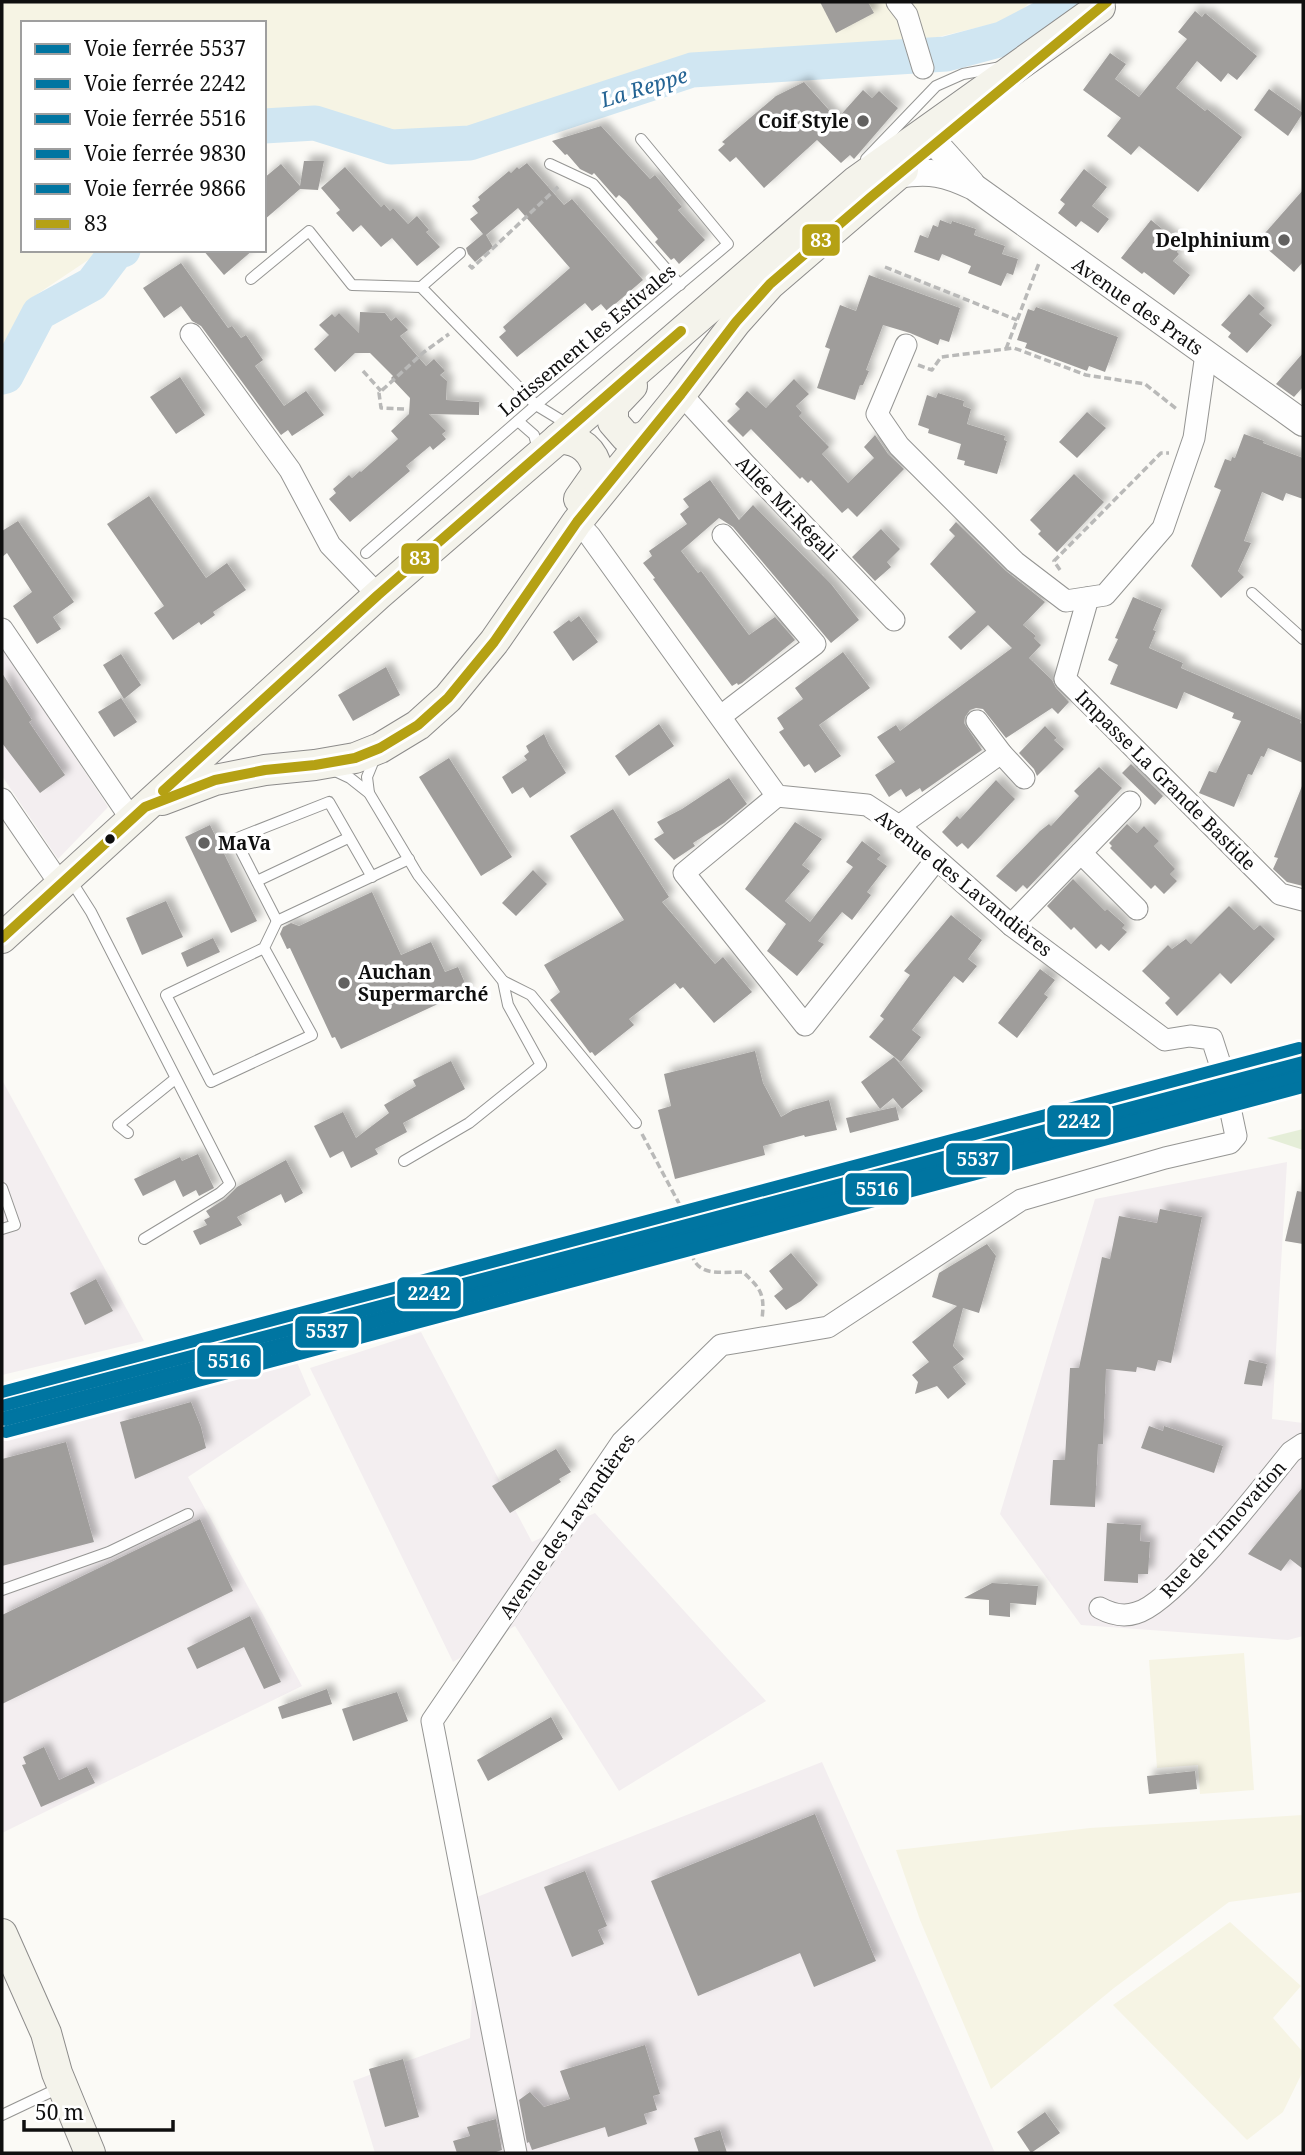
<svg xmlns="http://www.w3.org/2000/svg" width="1305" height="2155" font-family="'Noto Serif',serif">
<defs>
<filter id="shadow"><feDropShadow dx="6" dy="-6" stdDeviation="3.5" flood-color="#0004"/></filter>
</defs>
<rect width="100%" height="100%" fill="#fbfaf6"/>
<g fill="#f3eef0">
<path d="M2,646L108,807L58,859L2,776Z"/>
<path d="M2,1080L144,1341L2,1375Z"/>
<path d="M1287,1162L1272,1419L1303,1423V1636L1288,1640L1081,1625L1000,1514L1095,1199Z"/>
<path d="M421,1332L532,1542L595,1513L766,1701L619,1791L515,1626L453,1662L310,1368Z"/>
<path d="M296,1360L311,1395L188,1477L302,1686L2,1833V1435Z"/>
<path d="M822,1762L995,2153H375L353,2081L470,2038L477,1897Z"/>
</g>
<g fill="#f6f4e4">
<path d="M2,2H1030L1013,19L913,43L689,62L487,127L392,139L315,115L264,116V23H23V250H103L27,301L2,346Z"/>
<path d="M1244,1653L1254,1790L1200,1794L1198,1765L1157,1768L1149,1660Z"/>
<path d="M1303,1815V1892L1229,1902L1114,1988L991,2089L920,1920L896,1850L1090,1828Z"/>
<path d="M1230,1922L1301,1986L1273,2018L1303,2052V2071L1283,2112L1247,2140L1113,2005Z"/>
</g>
<path fill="#e5eed8" d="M1303,1129V1150L1267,1138Z"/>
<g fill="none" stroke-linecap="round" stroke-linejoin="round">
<g stroke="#d0e6f2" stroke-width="35">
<path d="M264,126L315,123L391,147L470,143L692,70L946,54L1002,39L1050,14L1062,2"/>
<path d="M2,377L6,376L39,313L92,284L117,251L123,250"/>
</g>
</g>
<g fill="#9f9d9b" filter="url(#shadow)">
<path d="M820,2H868L874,13L836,33Z"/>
<path d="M1195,11L1202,17L1205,13L1257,56L1237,80L1228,73L1221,82L1197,61L1176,88L1205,111L1207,109L1242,137L1198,192L1139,146L1131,155L1107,136L1121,118L1083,90L1110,53L1126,64L1115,79L1139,97L1187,39L1178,32Z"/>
<path d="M804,82L837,119L863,90L872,98L879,91L898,108L854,159L850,155L841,163L817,140L764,188L736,157L730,162L718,150L725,144L722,142L776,96Z"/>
<path d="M1269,89L1303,113L1288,136L1254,110Z"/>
<path d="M601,126L650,179L655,175L682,207L678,210L705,240L679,264L674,258L671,260L655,242L658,239L626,201L619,195L616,198L594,173L592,175L580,169L567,154L565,155L552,141Z"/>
<path d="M304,161H324L318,190L300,189L264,220V178L281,164L300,186Z"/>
<path d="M527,163L564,205L572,199L643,280L607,311L601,304L592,311L585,303L517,357L499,337L506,331L503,327L570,268L518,208L486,235L493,247L475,262L468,254L466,248L483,234L470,219L478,213L472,206L480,200L478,197L509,171L511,173L517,167L519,169Z"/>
<path d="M345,167L381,207L384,204L390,211L393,208L408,224L417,216L429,230L426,232L440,247L417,266L392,238L381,247L361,225L353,232L336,213L340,210L321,188Z"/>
<path d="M1084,169L1107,187L1092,206L1109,219L1098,233L1081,221L1076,227L1058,213L1065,204L1060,200Z"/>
<path d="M1303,190V262L1294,272L1258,241Z"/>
<path d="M940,220L951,224L952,221L976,229L974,235L1005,246L1002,254L1018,259L1013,275L1007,273L1001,286L968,273L971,266L942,254L939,261L914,252L920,235L928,238L933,225L938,227Z"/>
<path d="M1151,220L1182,245L1177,252L1179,254L1173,261L1190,275L1174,295L1144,272L1142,274L1121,258Z"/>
<path d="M203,250H253L224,275Z"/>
<path d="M181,263L228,328L232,326L241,338L246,335L263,360L255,366L284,406L306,391L324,415L292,436L288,430L281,435L201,326L192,321L181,306L164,318L143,288Z"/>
<path d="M869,275L960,308L949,342L940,339L938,345L910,333L883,325L866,370L869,371L863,385H860L855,400L817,388L830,349L825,347L840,305L856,311Z"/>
<path d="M1249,294L1265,308L1259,314L1272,325L1247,353L1228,337L1231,333L1221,325Z"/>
<path d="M1036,307L1118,337L1105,372L1089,366L1087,371L1025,348L1027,343L1017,340L1028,309L1034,311Z"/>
<path d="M360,312L385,313L391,321L396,317L408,330L400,336L426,366L434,359L445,371L440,375L447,381L446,400L479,402V415L429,414L446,431L442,434L446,439L433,450L430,446L406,466L410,471L350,522L329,499L336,493L333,489L349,475L352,478L360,471L361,472L398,439L391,431L409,414L410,398L391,378L393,376L370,353H355L335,372L314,349L329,335L319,325L332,314L335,317L339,313L359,333Z"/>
<path d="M1303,353V387L1294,397L1276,384Z"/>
<path d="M180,377L205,415L176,434L150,397Z"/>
<path d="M794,379L809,394L796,406L802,413L799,416L829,447L822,454L848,483L874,458L864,447L875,435L888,454L904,469L857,517L848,508L842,513L811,480L808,483L802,477L800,479L751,429L743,437L727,421L740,409L735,404L747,391L766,408Z"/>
<path d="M938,393L964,401L963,406L971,409L967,424L1005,436L1004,440L1007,441L997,474L964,465L965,461L957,459L961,444L928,433L929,429L918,425L927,395L936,398Z"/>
<path d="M1087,412L1106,428L1077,458L1059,442Z"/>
<path d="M1244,434L1264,441L1263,443L1303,458V499L1286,493L1283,501L1262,492L1244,541L1251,543L1238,571L1244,577L1221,598L1191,566L1221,490L1214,487L1225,459L1231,461L1232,457L1235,458Z"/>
<path d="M1074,474L1104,502L1057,552L1038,534L1041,531L1030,520Z"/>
<path d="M710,480L739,520L753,505L831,584L859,620L831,643L733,527L719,518L681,551L698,573L701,571L749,635L775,617L795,640L742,683L738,685L737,683L732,686L653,579L655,578L643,563L652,556L649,551L687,524L680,514L689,507L683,499Z"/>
<path d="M149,496L206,578L227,563L246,590L213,612L215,615L201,625L199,622L173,640L154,613L164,606L107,524Z"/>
<path d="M18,521L74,602L53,617L61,629L37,644L13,606L32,592L7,553L2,557V531Z"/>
<path d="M956,522L1006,571L1045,602L1023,625L1036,636L1034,638L1041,645L1029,658L1052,680L1056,688L1069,702L1058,714L1052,708L1006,738L983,709L976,708L970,710L965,717L964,723L982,750L922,792L920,788L906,797L901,789L889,797L875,775L895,762L877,737L896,725L900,731L1012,648L988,625L961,650L948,637L976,612L930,564L955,536L949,530Z"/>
<path d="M881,529L900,549L887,562L891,567L875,581L852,557Z"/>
<path d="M1133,597L1162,609L1153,630L1156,631L1149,648L1183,663L1181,668L1301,720L1300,723L1303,724V763L1268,748L1264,757L1261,756L1252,775L1248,774L1234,807L1199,793L1209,771L1216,773L1241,721L1232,718L1234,713L1184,692L1177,709L1110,684L1118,665L1108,660L1118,639L1115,638Z"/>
<path d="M579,616L598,642L573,661L553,632L569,620L571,622Z"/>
<path d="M843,652L870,688L819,725L841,756L815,773L809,764L804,767L779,732L784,729L777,718L803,699L795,688Z"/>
<path d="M121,654L141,685L124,699L103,665Z"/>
<path d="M386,667L400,695L353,721L338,695Z"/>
<path d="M2,673L32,720L29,722L65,775L40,793L2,743Z"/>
<path d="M121,698L137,722L114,737L98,712Z"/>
<path d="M659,724L674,746L629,776L615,756Z"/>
<path d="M1045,726L1057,738L1054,740L1064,749L1037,776L1034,769L1019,753Z"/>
<path d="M544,734L549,745L566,773L530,798L523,787L512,794L502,777L527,760L524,756L529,752L526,746Z"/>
<path d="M449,758L512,857L481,876L419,777Z"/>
<path d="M1131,764L1163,796L1155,805L1122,773Z"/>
<path d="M1099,767L1122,788L1027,889L1023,885L1016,892L996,876L1040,831L1049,824L1051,826L1079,796L1074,791Z"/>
<path d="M729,778L747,804L724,823L693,843L695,846L674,860L654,839L664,833L657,822L682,809Z"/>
<path d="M996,780L1015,799L968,849L962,843L957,847L942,832L957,816L960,819Z"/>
<path d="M1302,786H1303V886L1287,882L1273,869L1278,858L1274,857Z"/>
<path d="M613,809L669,897L662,902L715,964L723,957L752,992L714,1023L683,987L680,989L675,983L629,1019L634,1025L595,1056L592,1052L590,1053L550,1000L560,992L544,965L624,920L570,836Z"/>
<path d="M795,822L822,839L802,865L810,871L785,901L810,922L853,867L846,862L862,841L881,855L877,859L887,866L867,892L871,895L852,920L842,912L818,941L824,944L797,976L767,951L786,924L745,889Z"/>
<path d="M1127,824L1137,833L1144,826L1159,841L1154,846L1175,869L1170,874L1177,881L1164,894L1155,885L1151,889L1110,848L1112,846L1109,843Z"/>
<path d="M210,825L257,921L231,933L185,837Z"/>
<path d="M533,870L547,884L516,916L502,903Z"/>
<path d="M1073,879L1105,911L1107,909L1125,925L1122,928L1127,932L1109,951L1101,944L1096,949L1074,927L1071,930L1047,906Z"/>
<path d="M372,892L401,955L431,942L445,972L458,967L468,990L341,1049L335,1037L332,1038L290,948L287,949L280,934L283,927L291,923L299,926Z"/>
<path d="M166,901L183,937L142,955L126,918Z"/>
<path d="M1229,906L1254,930L1260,925L1275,939L1231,984L1220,973L1177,1016L1165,1003L1170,998L1142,971L1168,945L1172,949L1186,939L1191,944Z"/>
<path d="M951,915L982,940L968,959L977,966L963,983L954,976L928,1009L912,1030L921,1037L901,1062L869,1037L884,1019L880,1016L910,975L904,971Z"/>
<path d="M213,938L220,952L187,967L181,953Z"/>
<path d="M1040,969L1055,980L1044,994L1048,997L1017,1038L998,1023Z"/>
<path d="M755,1051L763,1083L781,1117L793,1110L829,1100L837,1130L805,1137L804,1135L763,1146L765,1155L675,1179L658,1110L671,1106L664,1074Z"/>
<path d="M894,1057L923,1091L902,1109L893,1098L880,1109L861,1082Z"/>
<path d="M451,1061L465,1089L403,1123L407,1132L375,1149L378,1154L351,1168L343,1151L330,1158L314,1126L343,1112L356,1138L389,1113L384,1105L416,1086L413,1080Z"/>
<path d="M896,1107L899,1120L850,1133L846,1118Z"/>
<path d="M198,1154L214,1188L199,1196L196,1190L183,1197L175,1180L143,1196L134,1179L180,1157L182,1161Z"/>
<path d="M286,1160L303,1193L285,1203L281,1194L237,1217L242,1225L200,1245L193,1231L207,1225L204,1220L210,1217L206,1211L225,1199L237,1187Z"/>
<path d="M1297,1191L1303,1192V1244L1285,1241Z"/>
<path d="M1160,1209L1202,1217L1171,1363L1158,1360L1155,1371L1137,1367L1136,1372L1106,1369L1103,1444H1098L1095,1507L1050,1505L1053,1460H1065L1070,1368H1079L1102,1257L1110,1259L1119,1216L1157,1223Z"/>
<path d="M987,1244L996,1256L979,1313L963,1308L953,1346L964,1359L953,1367L966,1384L948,1399L937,1386L915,1394L918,1382L912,1375L929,1362L912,1342L957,1306L932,1297L939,1273Z"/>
<path d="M791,1253L818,1285L801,1301L786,1310L774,1296L783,1289L769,1271Z"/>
<path d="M96,1279L113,1311L85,1325L70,1293Z"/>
<path d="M1249,1360L1267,1364L1262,1386L1244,1384Z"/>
<path d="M191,1402L201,1427L206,1448L135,1479L120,1422Z"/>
<path d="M1149,1426L1163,1431L1164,1426L1223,1446L1214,1473L1141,1448Z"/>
<path d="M66,1442L94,1542L2,1566V1459Z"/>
<path d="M556,1449L571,1472L559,1479L561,1482L510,1513L492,1486Z"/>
<path d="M1303,1487V1569L1290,1559L1281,1571L1248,1554Z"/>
<path d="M200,1519L233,1591L2,1704V1615Z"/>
<path d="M1107,1523L1141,1525L1140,1541L1150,1542L1148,1574H1138V1583L1104,1581Z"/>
<path d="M992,1583L1038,1586L1036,1605L1010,1603V1617L989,1615V1600L964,1598Z"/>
<path d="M250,1616L281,1682L264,1689L244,1647L197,1669L187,1648Z"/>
<path d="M327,1689L332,1704L282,1719L278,1707Z"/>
<path d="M397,1692L408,1721L353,1741L342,1709Z"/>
<path d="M551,1717L563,1739L488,1781L477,1760Z"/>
<path d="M44,1747L59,1780L87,1767L95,1783L41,1807L22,1765L26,1764L23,1757Z"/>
<path d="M1195,1771L1197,1789L1149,1794L1147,1776Z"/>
<path d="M815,1814L876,1961L814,1987L800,1953L698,1996L651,1881Z"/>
<path d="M585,1871L607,1926L598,1930L604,1944L572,1957L544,1887Z"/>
<path d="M645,2045L660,2094L653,2096L657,2110L644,2114L647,2124L608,2137L605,2127L532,2150L529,2142L527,2143L519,2100L530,2092L544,2107L570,2099L560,2071Z"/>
<path d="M403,2059L419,2117L385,2127L369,2069Z"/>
<path d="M1045,2112L1060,2133L1031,2153L1017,2132Z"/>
<path d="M496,2119L502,2150L493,2153H457L453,2141L470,2136L467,2127Z"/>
<path d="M720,2130L727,2153H699L694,2138Z"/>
</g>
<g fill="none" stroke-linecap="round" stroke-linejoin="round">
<defs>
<g id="service">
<path d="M866,159L936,86L963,74L1001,67"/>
<path d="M550,164L593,184L680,285"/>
<path d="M251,279L309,231L352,285L421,287L536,405L569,425"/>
<path d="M421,287L460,253"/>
<path d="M518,421L534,435L539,452"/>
<path d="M366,553L536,405L728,244L641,139"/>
<path d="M1252,593L1303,639"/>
<path d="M333,770L350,778L369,793L418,875L503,981L508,1005L541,1065L469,1123L404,1161"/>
<path d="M369,793L367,777L376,755"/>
<path d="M70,879L91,912L230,1184L220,1193L144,1239"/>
<path d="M257,881L348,838"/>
<path d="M277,921L235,839L329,802L372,877"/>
<path d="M264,948L312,1035L211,1082L166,995L264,948L277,921L409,859"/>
<path d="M503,981L531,995L636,1123"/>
<path d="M128,1133L118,1125L175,1079"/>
<path d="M2,1188L15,1225L2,1229"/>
<path d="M2,1590L109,1552L188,1514"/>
<path d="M2,2115L59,2088"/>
</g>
<g id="minor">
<path d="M897,2L907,15L923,68"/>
<path d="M191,334L290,470L330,545L378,595"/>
<path d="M906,345L877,414L899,446L1015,562L1066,601L1105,595L1163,528L1194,438L1206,354"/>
<path d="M681,394L745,464L894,620"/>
<path d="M1088,598L1065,679L1280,894L1303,900"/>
<path d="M2,629L132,820"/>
<path d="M721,716L815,644L723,535"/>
<path d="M977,721L1001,753L1024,778"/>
<path d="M777,796L684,873L805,1025L936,860"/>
<path d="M2,799L60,884"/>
<path d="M899,826L1001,753"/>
<path d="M1081,853L1137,909"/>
<path d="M1011,925L1130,802"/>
<path d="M1100,1608C1111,1614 1124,1617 1136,1613C1173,1604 1263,1486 1291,1452L1303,1444"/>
<path d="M516,2153L432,1721L622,1442L721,1345L828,1327L1021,1200L1165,1158L1230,1143L1236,1136L1222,1070L1212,1039L1190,1036L1165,1040L1011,925L899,826L867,805L777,796L590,536L577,522"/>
</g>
<g id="tertiary">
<path d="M912,142L930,141L936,144L971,183"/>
<path d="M897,175C930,170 945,173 974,187L1303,423"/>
</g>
<g id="secondary">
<path d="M632,386L613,406V422L626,437L638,439L647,435"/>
<path d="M558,439C580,438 594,451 598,472L579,499"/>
<path d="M162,800L215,780L265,770L315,765L355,758L380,748L418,725L448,698L494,642L577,522L681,394L736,322L770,284L903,170"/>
<path d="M2,938L378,595L855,182L1100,7"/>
<path d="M2,1934L46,2033L57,2073L90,2153"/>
</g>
</defs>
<use href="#service" stroke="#959593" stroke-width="12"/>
<use href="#minor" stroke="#959593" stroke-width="23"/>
<use href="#tertiary" stroke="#959593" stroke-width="28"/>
<use href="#secondary" stroke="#8c8b8a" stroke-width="32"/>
<g stroke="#b9b9b8" stroke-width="3.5" stroke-dasharray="7 3.5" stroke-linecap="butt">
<path d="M469,265L472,268L560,185"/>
<path d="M885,267L1017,320"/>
<path d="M1006,349L1039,263"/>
<path d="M918,365L932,370L941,357L1014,348L1086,375L1145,384L1178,410"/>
<path d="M363,371L381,391"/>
<path d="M404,409L381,408L379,393L424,352L449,334"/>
<path d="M1060,570L1054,561L1161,453H1169"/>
<path d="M642,1134L682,1209"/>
<path d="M690,1243C692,1278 716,1272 743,1272C761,1289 765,1294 762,1319"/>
</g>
<use href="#service" stroke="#fefefe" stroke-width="10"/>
<use href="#minor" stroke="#fefefe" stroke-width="21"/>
<use href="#tertiary" stroke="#fefefe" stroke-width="26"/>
<use href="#secondary" stroke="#f4f3eb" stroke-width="30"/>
<defs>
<g id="bus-1">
<path d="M163,791L378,595L681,331"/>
<path d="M2,938L145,807L215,780L265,770L315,765L355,758L380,748L418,725L448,698L494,642L577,522L681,394L736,322L770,284L871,197L1107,2"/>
</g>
</defs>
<use href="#bus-1" stroke="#fff" stroke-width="16"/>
<use href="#bus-1" stroke="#b5a114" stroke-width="10"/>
<defs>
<path id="rail-1" d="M2,1418L1303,1073"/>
<path id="rail-2" d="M2,1406L1303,1062"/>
<path id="rail-3" d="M6,1420L1303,1076"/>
<path id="rail-4" d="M6,1432L1303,1087"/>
<path id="rail-5" d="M2,1392L1299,1048"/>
</defs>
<use href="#rail-1" stroke="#fff" stroke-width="18"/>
<use href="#rail-2" stroke="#fff" stroke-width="18"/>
<use href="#rail-3" stroke="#fff" stroke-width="18"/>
<use href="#rail-4" stroke="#fff" stroke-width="18"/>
<use href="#rail-5" stroke="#fff" stroke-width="18"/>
<use href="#rail-1" stroke="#0075a1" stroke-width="12"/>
<use href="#rail-2" stroke="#0075a1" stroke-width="12"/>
<use href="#rail-3" stroke="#0075a1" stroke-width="12"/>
<use href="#rail-4" stroke="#0075a1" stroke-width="12"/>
<use href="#rail-5" stroke="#0075a1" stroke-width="12"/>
</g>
<g fill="#626160" stroke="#fff" stroke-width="2.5">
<circle cx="863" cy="121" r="7"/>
<circle cx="1284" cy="240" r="7"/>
<circle cx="204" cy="843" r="7"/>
<circle cx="344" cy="983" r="7"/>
</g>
<circle fill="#0f0f0f" stroke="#fff" stroke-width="2.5" cx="110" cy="839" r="6"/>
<g text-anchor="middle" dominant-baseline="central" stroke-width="7" stroke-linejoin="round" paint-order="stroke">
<g font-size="19" font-weight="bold" fill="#0f0f0f" stroke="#fff" text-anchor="end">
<text x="849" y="121">Coif Style</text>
<text x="1270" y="240">Delphinium</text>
<text x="218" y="843" text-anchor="start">MaVa</text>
<text x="358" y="972" text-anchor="start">Auchan<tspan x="358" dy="22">Supermarché</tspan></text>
</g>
<g font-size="19" fill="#0f0f0f" stroke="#fff">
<text transform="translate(1138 306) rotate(35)">Avenue des Prats</text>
<text transform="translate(587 340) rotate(-40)">Lotissement les Estivales</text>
<text transform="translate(787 508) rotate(46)">Allée Mi-Régali</text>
<text transform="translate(1166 780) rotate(45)">Impasse La Grande Bastide</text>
<text transform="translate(964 883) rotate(39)">Avenue des Lavandières</text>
<text transform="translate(567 1526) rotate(-55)">Avenue des Lavandières</text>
<text transform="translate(1223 1529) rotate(-48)">Rue de l'Innovation</text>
</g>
<g font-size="21" font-style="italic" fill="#256494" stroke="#fff">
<text transform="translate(644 87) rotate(-17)">La Reppe</text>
</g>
</g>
<g stroke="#fff" stroke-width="2.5">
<rect x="801" y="223" width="40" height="34" rx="7" fill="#b5a114"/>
<rect x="400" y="542" width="40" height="33" rx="7" fill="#b5a114"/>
<rect x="1046" y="1104" width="66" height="34" rx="7" fill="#0075a1"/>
<rect x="945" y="1142" width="66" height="34" rx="7" fill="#0075a1"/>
<rect x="844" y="1172" width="66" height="34" rx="7" fill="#0075a1"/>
<rect x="396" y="1276" width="66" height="34" rx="7" fill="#0075a1"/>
<rect x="294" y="1315" width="66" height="34" rx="7" fill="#0075a1"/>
<rect x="196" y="1344" width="66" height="34" rx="7" fill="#0075a1"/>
</g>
<g font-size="19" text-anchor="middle" font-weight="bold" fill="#fff">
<text x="821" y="247">83</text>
<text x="420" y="565">83</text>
<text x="1079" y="1128">2242</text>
<text x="978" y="1166">5537</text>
<text x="877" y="1196">5516</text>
<text x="429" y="1300">2242</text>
<text x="327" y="1338">5537</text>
<text x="229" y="1368">5516</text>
</g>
<rect width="1305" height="2155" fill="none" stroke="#0f0f0f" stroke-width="7"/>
<rect x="21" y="21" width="245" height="231" fill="#ffffff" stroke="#9f9f9f" stroke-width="2"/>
<rect x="35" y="44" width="35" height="10" fill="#0075a1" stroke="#9f9f9f" stroke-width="2"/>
<text x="84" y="56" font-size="21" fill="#0f0f0f">Voie ferrée 5537</text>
<rect x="35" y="79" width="35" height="10" fill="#0075a1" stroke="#9f9f9f" stroke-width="2"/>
<text x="84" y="91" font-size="21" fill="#0f0f0f">Voie ferrée 2242</text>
<rect x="35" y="114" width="35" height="10" fill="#0075a1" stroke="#9f9f9f" stroke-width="2"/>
<text x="84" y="126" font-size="21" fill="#0f0f0f">Voie ferrée 5516</text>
<rect x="35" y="149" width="35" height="10" fill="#0075a1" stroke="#9f9f9f" stroke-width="2"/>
<text x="84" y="161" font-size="21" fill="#0f0f0f">Voie ferrée 9830</text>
<rect x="35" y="184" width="35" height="10" fill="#0075a1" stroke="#9f9f9f" stroke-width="2"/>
<text x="84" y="196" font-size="21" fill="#0f0f0f">Voie ferrée 9866</text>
<rect x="35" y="219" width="35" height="10" fill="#b5a114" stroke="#9f9f9f" stroke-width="2"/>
<text x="84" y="231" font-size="21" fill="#0f0f0f">83</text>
<path d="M24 2120v10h149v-10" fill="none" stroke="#0f0f0f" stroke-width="3.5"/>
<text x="35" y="2120" font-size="21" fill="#0f0f0f" stroke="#ffffff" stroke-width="5" paint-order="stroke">50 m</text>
</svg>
